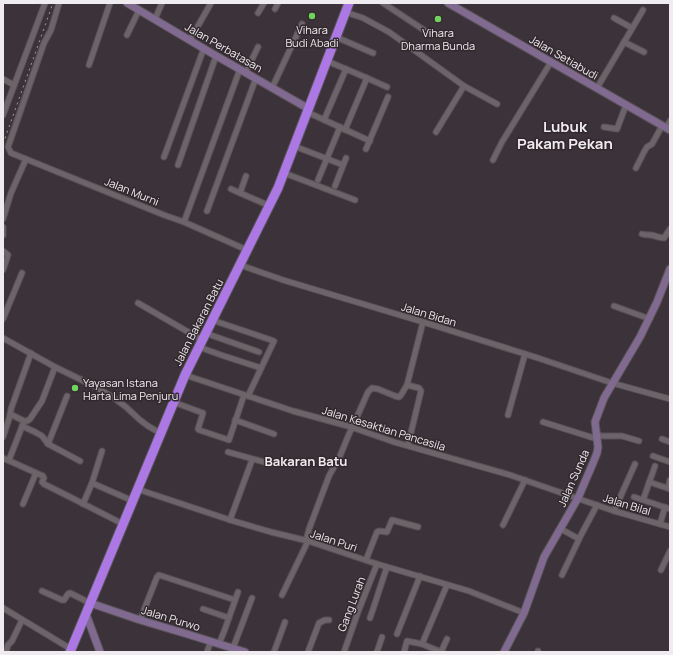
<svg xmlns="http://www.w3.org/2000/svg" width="673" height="655" font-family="Manrope,sans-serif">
<rect width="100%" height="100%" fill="#3b3339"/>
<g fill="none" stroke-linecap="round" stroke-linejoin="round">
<defs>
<g id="street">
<path d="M59,3L51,30L44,43L8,147L11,153L164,215L184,222L247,250"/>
<path d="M383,3L427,32"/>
<path d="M275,9L278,3"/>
<path d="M345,12L363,18L389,32L464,86L497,104"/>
<path d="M258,13L264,3"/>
<path d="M614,18L632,28"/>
<path d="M155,19L162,3"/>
<path d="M127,35L139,10"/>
<path d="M336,37L373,53"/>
<path d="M190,40L211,3"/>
<path d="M624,42L644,52"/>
<path d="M327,61L367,78L387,87"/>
<path d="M89,65L110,3"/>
<path d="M246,72L258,47"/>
<path d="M3,79L14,85"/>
<path d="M272,88L302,24"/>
<path d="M597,88L643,10"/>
<path d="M307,112L370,141"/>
<path d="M3,115L45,3"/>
<path d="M324,120L346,69"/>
<path d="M604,127L617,129L626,105"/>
<path d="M666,128L670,121"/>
<path d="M345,130L367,78"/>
<path d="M436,132L464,86"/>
<path d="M294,146L343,165"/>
<path d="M366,149L388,97"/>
<path d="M164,157L204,48"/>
<path d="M493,160L502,142L551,62"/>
<path d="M178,165L216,56"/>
<path d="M636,168L644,152L647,147L652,144L662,126"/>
<path d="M284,173L355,200"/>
<path d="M246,176L240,193L270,206"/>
<path d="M318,180L340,127"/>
<path d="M335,186L346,158"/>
<path d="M231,189L240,193"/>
<path d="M207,211L256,78"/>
<path d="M3,219L11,193L26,159"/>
<path d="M184,222L240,69"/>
<path d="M3,227V235"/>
<path d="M642,234C645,235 647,235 651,235C656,236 659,238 664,238L670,229"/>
<path d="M3,251L7,254L8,255L3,270"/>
<path d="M240,265L283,280L423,322L538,358L612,383L670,399"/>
<path d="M138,303L202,340"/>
<path d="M614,306L650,319"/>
<path d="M3,319L22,273"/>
<path d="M212,320L274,341L248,396"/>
<path d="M205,333L259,352"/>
<path d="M3,338L55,367L94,386L114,398L126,407L140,420L148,426L160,433"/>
<path d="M199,347L221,355L261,368"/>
<path d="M185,375L293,411L348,426L394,442L510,475L614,511L670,527"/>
<path d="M173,402L203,413L198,429L199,430L229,440L244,395"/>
<path d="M10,414L24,421H27L30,419L42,401L55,367"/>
<path d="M508,415L525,354"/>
<path d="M235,420L274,434"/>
<path d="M543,422L597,439"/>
<path d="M22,426L35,432L42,436L48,444L80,461"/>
<path d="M597,435L602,436H622L639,441"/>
<path d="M3,437L10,416L11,409L31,353"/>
<path d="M662,439L670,442"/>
<path d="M48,444L67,396"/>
<path d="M408,445L421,391L419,388L407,385L423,322"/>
<path d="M228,452L264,462"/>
<path d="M653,456L670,462"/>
<path d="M3,458L43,476L44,478L42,482L44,484L64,494L123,524"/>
<path d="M9,460L23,424"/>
<path d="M649,482L670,489"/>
<path d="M92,483L133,501"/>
<path d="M668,488L670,480"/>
<path d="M137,489L230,520L271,532L308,541L377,564L469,591L524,613"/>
<path d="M634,497L670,509"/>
<path d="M643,500L655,466"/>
<path d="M23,504L36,473"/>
<path d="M83,504L92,483L102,451"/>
<path d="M614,511L635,464"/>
<path d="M230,520L252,460"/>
<path d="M660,524L665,507"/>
<path d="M503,525L525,480"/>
<path d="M561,529L579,539"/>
<path d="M306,541L309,529L329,476L340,456L349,434L352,428L368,392L372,388L378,389L395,396L399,397L401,395L407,385"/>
<path d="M366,560L377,532L379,531L387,532L392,520L418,527"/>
<path d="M661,570L670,551"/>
<path d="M562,575L581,535L597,505"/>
<path d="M42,591L62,600H64L68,594L70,593L90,603"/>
<path d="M282,595L308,541"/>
<path d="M3,608L71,649"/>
<path d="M203,609L229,618"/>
<path d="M370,618C376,601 381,584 387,567"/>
<path d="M140,620L157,577L159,575L235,600"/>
<path d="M397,634L420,576"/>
<path d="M219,644L225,629L238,592"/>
<path d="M233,648L252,598"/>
<path d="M6,652L8,645L12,641L22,620"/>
<path d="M207,652L211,641"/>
<path d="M274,652L285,622"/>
<path d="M308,652L319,623L325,620H329"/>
<path d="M344,652L358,612L377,564"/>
<path d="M377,652L382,637"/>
<path d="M404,652L407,641L422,644"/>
<path d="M441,652L422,644L447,585"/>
<path d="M441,652L447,639"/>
<path d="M538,652V651"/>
</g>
<g id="secondary">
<path d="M127,3L213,54L309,109"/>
<path d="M448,3L670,130"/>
<path d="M90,603L140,620L187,634L245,652"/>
<path d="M86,614L100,652"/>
<path d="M504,652L524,613L544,557L578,498L593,463L597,453L598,447L595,422L604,398L640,337L657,302L670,269"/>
</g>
<path id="highway" d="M70,652L185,375L278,188L349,3"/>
</defs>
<use href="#street" stroke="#585156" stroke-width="7"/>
<use href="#secondary" stroke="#585156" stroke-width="9"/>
<use href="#highway" stroke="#585156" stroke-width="11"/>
<use href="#street" stroke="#6d646a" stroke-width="5"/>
<use href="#secondary" stroke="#806a8f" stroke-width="7"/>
<use href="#highway" stroke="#ab78e4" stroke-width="9"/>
<path stroke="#9f999d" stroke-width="1" stroke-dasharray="2 4" stroke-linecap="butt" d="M3,144L53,3"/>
</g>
<g fill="#71d25e" stroke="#31292e" stroke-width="1.5">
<circle cx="312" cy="16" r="4"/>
<circle cx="438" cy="19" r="4"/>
<circle cx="75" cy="388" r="4"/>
</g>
<g text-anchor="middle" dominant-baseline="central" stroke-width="3" stroke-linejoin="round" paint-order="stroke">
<g font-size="11" fill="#f0ebee" stroke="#31292e">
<text x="312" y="29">Vihara<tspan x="312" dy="13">Budi Abadi</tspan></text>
<text x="438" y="32">Vihara<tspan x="438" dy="13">Dharma Bunda</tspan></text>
<text x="83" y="382" text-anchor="start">Yayasan Istana<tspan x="83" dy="13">Harta Lima Penjuru</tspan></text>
</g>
<g font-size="11" fill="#f0ebee" stroke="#31292e">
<text transform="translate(224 47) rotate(30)">Jalan Perbatasan</text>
<text transform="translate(564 57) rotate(30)">Jalan Setiabudi</text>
<text transform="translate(132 191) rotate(22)">Jalan Murni</text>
<text transform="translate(429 314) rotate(17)">Jalan Bidan</text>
<text transform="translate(198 322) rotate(-63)">Jalan Bakaran Batu</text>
<text transform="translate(384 428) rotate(17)">Jalan Kesaktian Pancasila</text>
<text transform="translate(573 478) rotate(-66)">Jalan Sunda</text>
<text transform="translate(627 504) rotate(17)">Jalan Bilal</text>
<text transform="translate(334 540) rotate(18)">Jalan Puri</text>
<text transform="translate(351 604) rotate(-69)">Gang Lurah</text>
<text transform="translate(171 618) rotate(17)">Jalan Purwo</text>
</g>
<g font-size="13" font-weight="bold" fill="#f0ebee" stroke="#31292e">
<text x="306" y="461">Bakaran Batu</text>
</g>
<g font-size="15" font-weight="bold" fill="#f0ebee" stroke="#31292e">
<text x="565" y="126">Lubuk<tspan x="565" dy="17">Pakam Pekan</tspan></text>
</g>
</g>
<rect width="673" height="655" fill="none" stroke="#f0ebee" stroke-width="8"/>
</svg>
